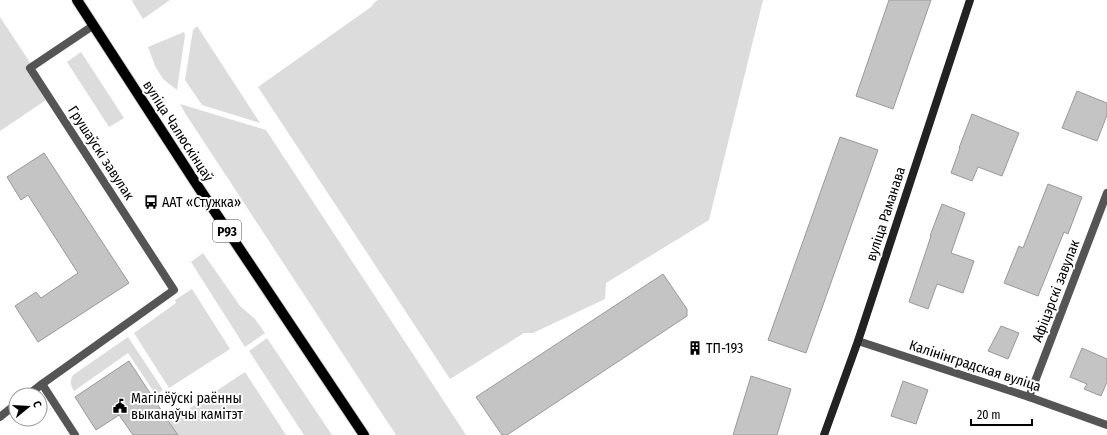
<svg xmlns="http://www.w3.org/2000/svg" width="1107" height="435" font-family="'Fira Sans Condensed',sans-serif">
<rect width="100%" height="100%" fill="#fff"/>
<g fill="#dcdcdc">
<path d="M133,0H170L143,19L132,1Z"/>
<path d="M378,0H763L709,220L606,283L605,299L533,333H524L450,379L258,87L371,7L375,2Z"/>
<path d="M0,17L52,96L0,131Z"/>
<path d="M197,26L260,123L202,105L185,80L193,30Z"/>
<path d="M184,32L185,35L177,90L163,79L155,66L148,47Z"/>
<path d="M81,52L124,118L109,127L67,62Z"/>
<path d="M180,104L266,130L466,435H396L185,113Z"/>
<path d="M203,253L240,306L255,319L265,333L245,347L191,262Z"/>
<path d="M192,289L230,349L169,388L134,333L176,303L175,300Z"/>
<path d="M128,337L163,390L156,395L128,353L74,391C70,384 70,381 73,375Z"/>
<path d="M267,338L332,435H304L249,351Z"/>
<path d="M245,372L286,435H178L169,422Z"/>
</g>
<g fill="#c4c4c4" stroke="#999">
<path d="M889,0H931L893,109L856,96Z"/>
<path d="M1077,91L1107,103V115L1097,141L1062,128Z"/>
<path d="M972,114L1019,133L1002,176L978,167L972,181L951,173L960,148H959Z"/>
<path d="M840,137L878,150L806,353L768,340Z"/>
<path d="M44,153L129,283L38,342L15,306L36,292L41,298L78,273L28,195L21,200L7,177Z"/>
<path d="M1048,184L1082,197L1068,234L1064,232L1038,296L1004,283L1019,246L1023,248Z"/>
<path d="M942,204L965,213L951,253L974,261L963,293L937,284L928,309L909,302L931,236H930Z"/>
<path d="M663,274L687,309V316L507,435H502L476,397Z"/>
<path d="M1001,326L1019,333L1008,359L988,351Z"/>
<path d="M1082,348L1107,359V382L1101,396L1084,389L1087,384L1070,377Z"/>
<path d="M129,361L169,422L178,435H133L119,415L96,430L75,397Z"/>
<path d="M751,376L791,389L777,435H733Z"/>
<path d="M903,381L928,390L916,424L891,416Z"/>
</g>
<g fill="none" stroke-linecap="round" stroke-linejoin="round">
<defs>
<path id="primary" d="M77,0L195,182L364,435"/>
</defs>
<use href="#primary" stroke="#dbdbdb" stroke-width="12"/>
<g stroke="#555" stroke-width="8">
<path d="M858,341L1029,397L1107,425"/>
<path d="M42,384L75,435"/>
<path d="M28,395L42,384L174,290L30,68L94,25"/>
<path d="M1029,397L1107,193"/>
<path d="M0,417L16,404"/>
</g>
<path stroke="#222" stroke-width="8" d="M824,435L858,341L970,0"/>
<use href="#primary" stroke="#000" stroke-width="10"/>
</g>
<defs>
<symbol id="bus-bare" viewBox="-9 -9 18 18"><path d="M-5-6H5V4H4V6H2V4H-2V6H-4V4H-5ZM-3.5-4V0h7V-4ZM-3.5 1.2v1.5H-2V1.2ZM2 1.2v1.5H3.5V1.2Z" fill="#000" stroke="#fff" stroke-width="2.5" paint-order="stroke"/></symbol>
<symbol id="building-bare" viewBox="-9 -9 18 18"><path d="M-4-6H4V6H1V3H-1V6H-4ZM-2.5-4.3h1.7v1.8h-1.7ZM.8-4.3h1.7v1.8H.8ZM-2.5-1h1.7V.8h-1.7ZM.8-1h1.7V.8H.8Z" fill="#000" stroke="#fff" stroke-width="2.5" paint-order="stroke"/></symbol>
<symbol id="civic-bare" viewBox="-9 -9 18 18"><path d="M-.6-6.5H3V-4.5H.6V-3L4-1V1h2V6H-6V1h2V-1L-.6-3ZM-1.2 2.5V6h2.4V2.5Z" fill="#000" stroke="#fff" stroke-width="2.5" paint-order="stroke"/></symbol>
</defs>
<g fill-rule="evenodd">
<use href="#bus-bare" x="141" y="192" width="20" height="20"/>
<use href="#building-bare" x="685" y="338" width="20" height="20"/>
<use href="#civic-bare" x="110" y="396" width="20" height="20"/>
</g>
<g text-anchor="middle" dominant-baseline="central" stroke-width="4" stroke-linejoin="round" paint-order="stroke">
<rect fill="#fff" stroke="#4c4c4c" stroke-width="1" x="213" y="220" width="28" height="22" rx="3"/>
<g font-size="13" font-weight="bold" fill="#000">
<text x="227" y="231">Р93</text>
</g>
<g font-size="14" fill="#000" stroke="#fff">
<text transform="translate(178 131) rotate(57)">вуліца Чалюскінцаў</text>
<text transform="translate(101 153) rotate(57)">Грушаўскі завулак</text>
<text transform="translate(886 214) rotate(-72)">вуліца Раманава</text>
<text transform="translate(1056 291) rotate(-69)">Афіцэрскі завулак</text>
<text transform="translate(975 366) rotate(18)">Калінінградская вуліца</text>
</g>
<g font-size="14" fill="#000" stroke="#fff" text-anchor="start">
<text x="162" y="202">ААТ «Стужка»</text>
<text x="706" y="348">ТП-193</text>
<text x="131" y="398">Магілёўскі раённы<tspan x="131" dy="16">выканаўчы камітэт</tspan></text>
</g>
</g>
<g transform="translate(28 407) rotate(72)"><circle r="19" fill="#ffffff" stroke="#999999"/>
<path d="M0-3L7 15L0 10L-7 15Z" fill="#000000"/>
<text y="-6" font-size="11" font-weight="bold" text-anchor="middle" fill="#000000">С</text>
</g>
<path d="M971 419v6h61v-6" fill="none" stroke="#000000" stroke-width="2"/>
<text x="977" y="419" font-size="12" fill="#000000" stroke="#ffffff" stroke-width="3" paint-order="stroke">20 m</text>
</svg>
